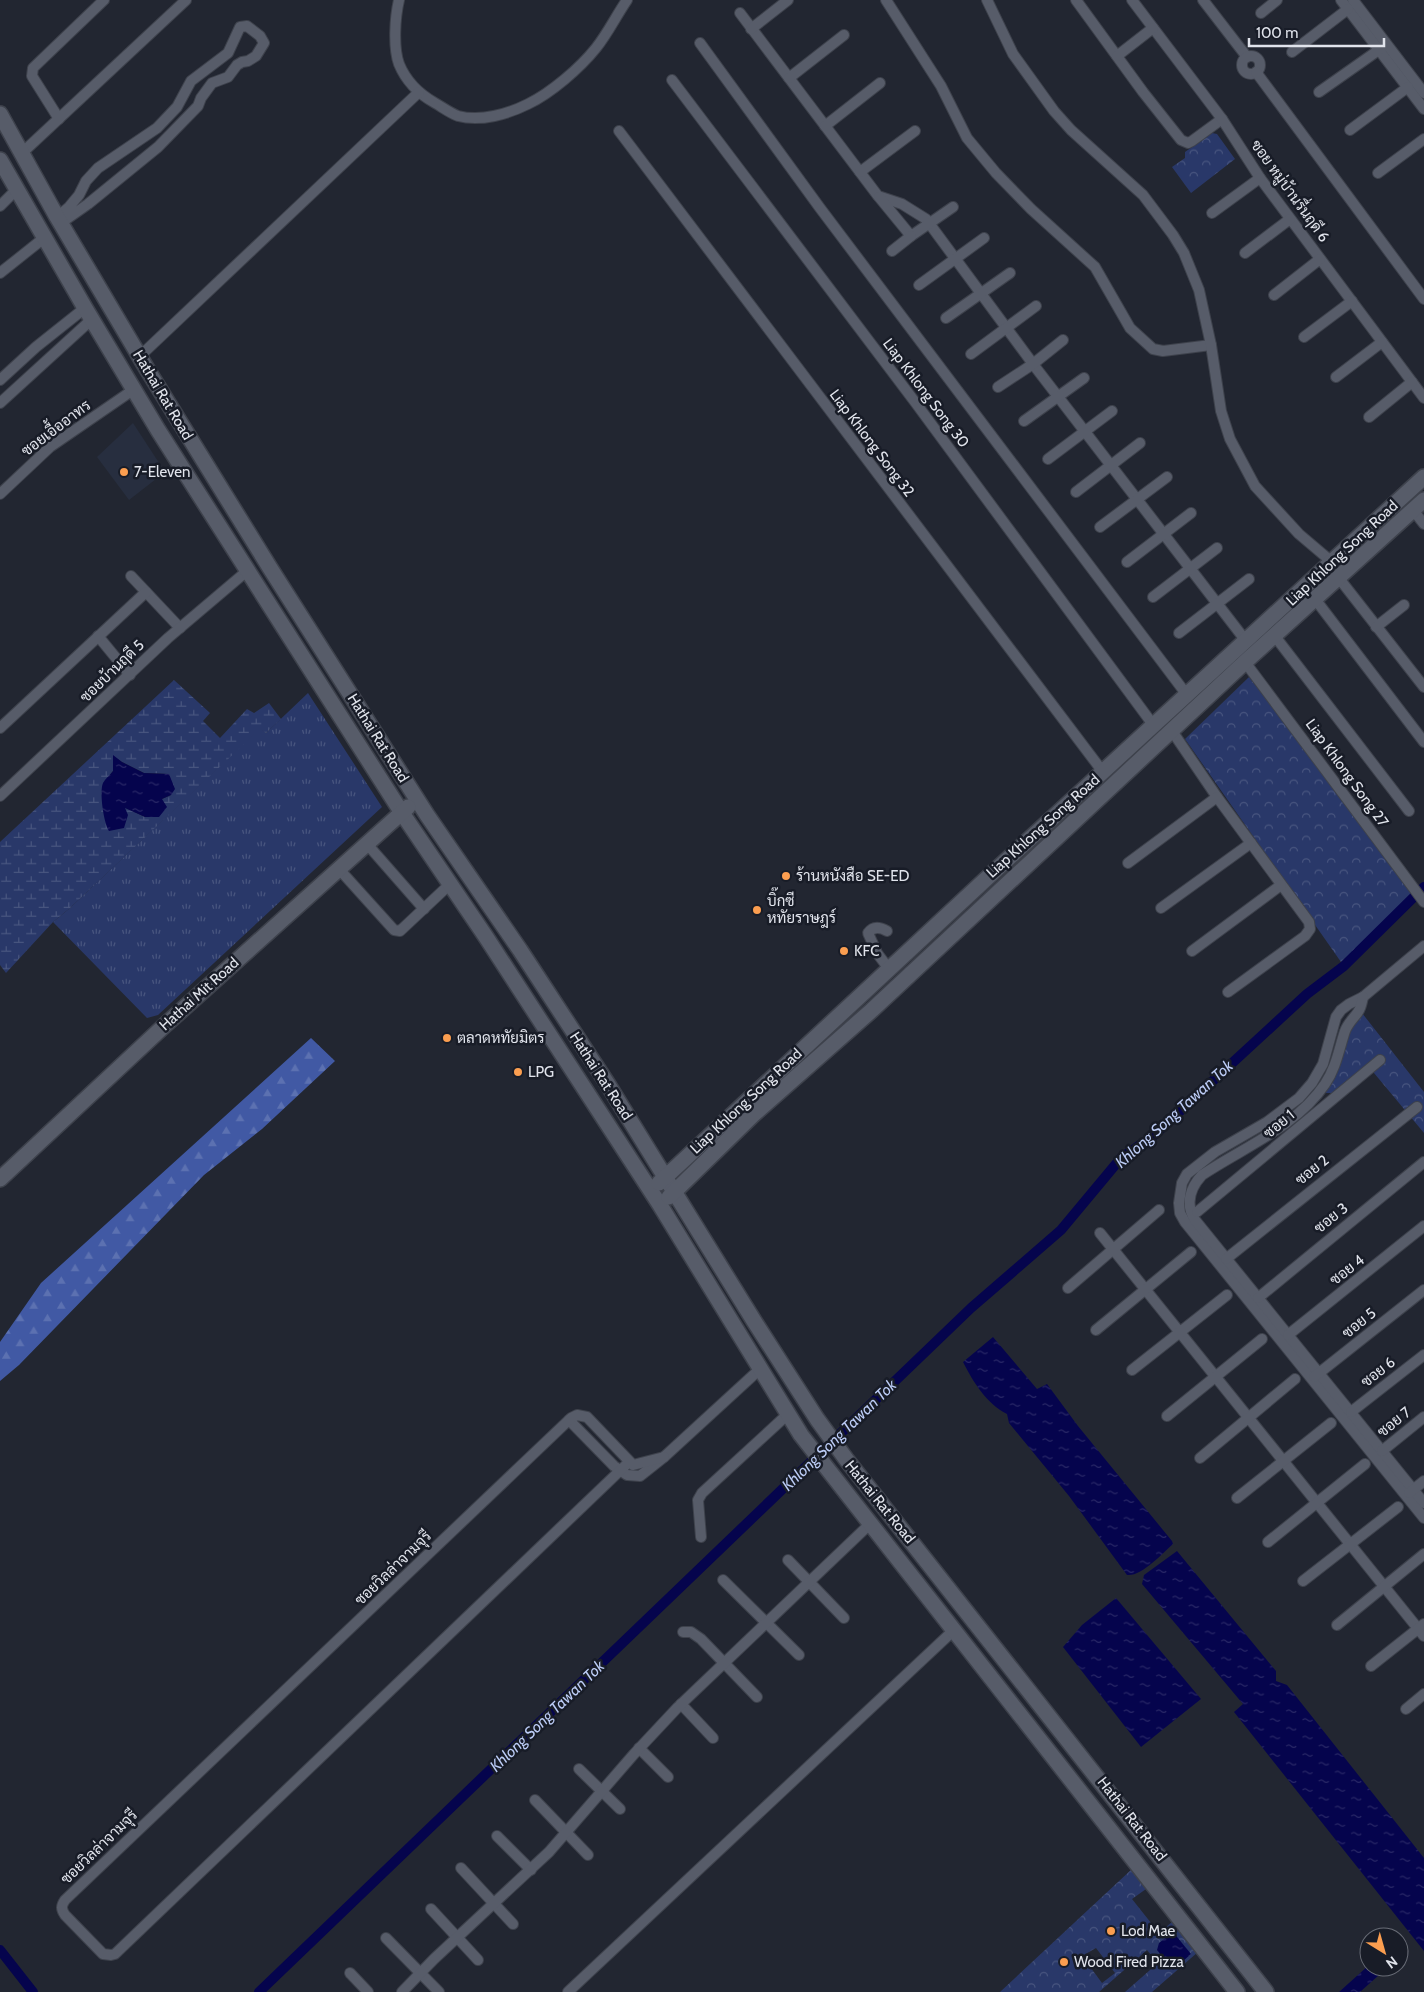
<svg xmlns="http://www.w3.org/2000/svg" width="1424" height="1992" font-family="Cabin,Sarabun,sans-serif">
<defs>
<pattern id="grass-tufts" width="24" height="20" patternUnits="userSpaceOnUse" patternTransform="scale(1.25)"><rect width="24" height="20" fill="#293869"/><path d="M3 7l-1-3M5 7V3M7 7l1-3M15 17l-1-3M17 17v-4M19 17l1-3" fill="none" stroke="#48557f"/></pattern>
<pattern id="forest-firs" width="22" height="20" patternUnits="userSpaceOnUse" patternTransform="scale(1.25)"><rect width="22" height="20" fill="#4159a4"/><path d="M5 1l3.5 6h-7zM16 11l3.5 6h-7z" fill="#5c71b1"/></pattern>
<pattern id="wetland-marsh" width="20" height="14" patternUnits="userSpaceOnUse" patternTransform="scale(1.25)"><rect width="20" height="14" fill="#293869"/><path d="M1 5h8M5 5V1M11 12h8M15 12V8" fill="none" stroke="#48557f"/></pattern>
<pattern id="park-crowns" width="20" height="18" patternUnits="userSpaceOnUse" patternTransform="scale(1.25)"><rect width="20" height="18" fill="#293869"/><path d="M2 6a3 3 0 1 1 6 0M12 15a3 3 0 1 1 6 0" fill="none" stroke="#48557f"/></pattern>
<pattern id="water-ripples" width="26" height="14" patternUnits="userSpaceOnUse" patternTransform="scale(1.25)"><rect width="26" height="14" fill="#05044d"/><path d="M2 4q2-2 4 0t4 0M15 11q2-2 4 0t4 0" fill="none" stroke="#292867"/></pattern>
</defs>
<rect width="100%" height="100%" fill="#222631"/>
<path fill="#272e3f" d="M133,423L165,472L129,500L97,457Z"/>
<path fill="url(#grass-tufts)" d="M308,693L382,807L158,1015L147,1018L53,922L70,908L260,728L266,733Z"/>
<path fill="url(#forest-firs)" d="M311,1038L335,1061L262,1129L204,1175L19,1365L0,1381V1342L41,1283Z"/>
<path fill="url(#wetland-marsh)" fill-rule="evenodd" d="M174,680L210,713L203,721L220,738L247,709L254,713L269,703L281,719L266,733L260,729L70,908L53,922L6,973L0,965V842ZM113,756L122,762L144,773L169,774L171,795L162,799L145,817L124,807L104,810C101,791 101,786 113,771Z"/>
<g fill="url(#park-crowns)" fill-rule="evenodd">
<path d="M1212,133L1217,134L1235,159L1191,193L1172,167L1185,158V152Z"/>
<path d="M1249,677L1418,892L1341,962L1185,739Z"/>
<path d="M1362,1013L1424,1092V1133L1374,1073L1365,1072L1333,1093H1324L1349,1029Z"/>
<path d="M1132,1869L1198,1952L1152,1992H1125L1158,1963L1147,1950L1099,1992H1000ZM1146,1889L1172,1922L1159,1933L1132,1899ZM1096,1948L1115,1973L1102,1983L1082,1956Z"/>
</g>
<g fill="url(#water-ripples)">
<path d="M113,755L122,762L144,773L169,774L175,789L171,795L162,799L167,807L159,817H145L125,808L128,815L124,828L109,831C104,824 99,792 103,783C105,779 110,775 113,771Z"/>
<path d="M993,1337L1037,1389L1047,1384L1078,1426L1172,1541L1173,1544C1163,1553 1141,1577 1127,1575L1069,1496L1009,1423L1007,1414C987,1404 973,1382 963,1362Z"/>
<path d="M1177,1551L1276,1671V1681L1287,1685L1424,1858V1951L1234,1712L1243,1704L1142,1584L1144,1575Z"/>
<path d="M1116,1598L1201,1699L1141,1747L1063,1647L1082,1625Z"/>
<path d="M1173,1932L1191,1954L1173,1970L1157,1950L1159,1943Z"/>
<path d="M1369,1965V1967H1388L1360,1992H1339Z"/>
</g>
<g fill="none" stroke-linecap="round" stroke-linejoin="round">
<g stroke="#05044d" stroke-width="10">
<path d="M0,1950L33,1992"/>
<path d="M259,1992L971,1308L1061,1230L1121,1158L1153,1136L1307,994L1344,966L1424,887"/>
</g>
<defs>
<g id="street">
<path d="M399,0C395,17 393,47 399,64C406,81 419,94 435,103C442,107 450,113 458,116C481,122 508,114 528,104C551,93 580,68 596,48C608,33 616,16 627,0"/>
<path d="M886,0L941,86L967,138L996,173L1031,209L1095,267L1130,328L1153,349L1163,351L1211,345"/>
<path d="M987,0L1013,54L1054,111L1071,130L1143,195L1173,235L1184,253L1199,290L1211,345L1221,411L1230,439L1255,486L1299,534L1332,562"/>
<path d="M1076,0L1143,92L1181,140L1188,143L1192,141L1222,119"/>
<path d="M1132,0L1222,119L1260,178L1424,398"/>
<path d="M1203,0L1247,57"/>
<path d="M1341,0L1424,109"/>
<path d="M1353,0L1424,93"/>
<path d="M740,13L878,196L902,204L926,219L1036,368L1246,641"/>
<path d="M1261,13L1277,0"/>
<path d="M751,29L788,0"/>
<path d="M700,43L820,208L1187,695"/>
<path d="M1292,52L1348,9"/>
<path d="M1117,56L1153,28"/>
<circle cx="1251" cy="65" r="9"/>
<path d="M1256,72L1424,299"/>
<path d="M789,78L844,35"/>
<path d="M672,80L915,402L1154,726"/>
<path d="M1319,92L1383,47"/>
<path d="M59,119L32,76L33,68L104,0"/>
<path d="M825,126L880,83"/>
<path d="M1350,130L1408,87"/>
<path d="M619,131L1103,772"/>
<path d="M22,153L186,0"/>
<path d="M860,172L915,131"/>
<path d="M1378,173L1424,139"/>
<path d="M879,197L911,236L953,207"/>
<path d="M0,206L17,189"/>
<path d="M1212,213L1260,178"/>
<path d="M57,217L69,207L79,195L86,181L98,168L157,128L177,107L191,81L228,53L240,27L247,26L260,36L264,43L256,56L248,61L242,62L237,65L228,77L212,83L201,98L198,106L158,147L88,204L61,223"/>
<path d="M892,251L911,236"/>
<path d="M1245,253L1290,219"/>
<path d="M0,273L44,238"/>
<path d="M919,285L984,238"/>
<path d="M1274,295L1320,259"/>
<path d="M946,318L1010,273"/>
<path d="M1304,337L1352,301"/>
<path d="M971,354L1036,306"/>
<path d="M139,357L419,92"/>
<path d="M1336,377L1382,342"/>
<path d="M0,380L36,347L85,308"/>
<path d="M998,387L1033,364L1063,340"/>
<path d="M0,403L91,320"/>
<path d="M1369,417L1412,382"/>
<path d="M1024,421L1084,378"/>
<path d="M1048,459L1112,411"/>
<path d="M1076,492L1140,443"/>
<path d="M0,494L50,447L133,390"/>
<path d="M1413,510L1424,524"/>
<path d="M1100,527L1167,477"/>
<path d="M1127,562L1191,513"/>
<path d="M131,576L180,628"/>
<path d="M1338,577L1424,687"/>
<path d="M1153,597L1217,548"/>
<path d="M1315,599L1424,742"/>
<path d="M1376,627L1404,605"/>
<path d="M1179,633L1249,579"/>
<path d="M1274,635L1409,811"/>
<path d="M98,636L130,675"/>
<path d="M1245,662L1424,902"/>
<path d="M0,728L146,592"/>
<path d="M1172,731L1217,797L1309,922L1310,929L1305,936L1228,992"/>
<path d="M0,796L168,638L247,571"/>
<path d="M367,844L424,909"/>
<path d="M1128,863L1217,797"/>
<path d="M339,869L394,930L400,931L449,885"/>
<path d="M1161,908L1251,843"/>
<path d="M887,931C880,927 873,926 868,933L877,953L889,969"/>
<path d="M1424,946L1363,997L1349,1004L1341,1010L1336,1017L1323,1064L1312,1083L1299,1098L1267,1122L1215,1152L1187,1174L1182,1183L1179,1203L1180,1213L1185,1222L1424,1518"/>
<path d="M1192,951L1281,885"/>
<path d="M1363,997C1362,1002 1361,1008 1358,1012C1354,1018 1348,1023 1345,1031C1339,1049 1336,1068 1325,1084C1296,1127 1244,1147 1202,1175C1190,1188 1185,1204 1195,1220L1424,1503"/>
<path d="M1197,1212L1380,1060"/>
<path d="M1100,1233L1424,1636"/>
<path d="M1226,1259L1417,1107"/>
<path d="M1068,1288L1159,1210"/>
<path d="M1258,1298L1424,1162"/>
<path d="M1096,1330L1191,1252"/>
<path d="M1288,1335L1424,1226"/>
<path d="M1132,1370L1227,1295"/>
<path d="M1314,1377L1424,1290"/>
<path d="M1351,1412L1424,1355"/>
<path d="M1167,1416L1262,1339"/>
<path d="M569,1420L614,1466L627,1475L640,1476L664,1457L760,1369"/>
<path d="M1382,1451L1424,1417"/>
<path d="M1200,1458L1295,1379"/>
<path d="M629,1462L115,1954L111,1955L103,1954L65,1915C61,1909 61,1906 65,1900L571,1418L577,1415L587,1417L633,1465L664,1457"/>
<path d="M1409,1493L1424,1481"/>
<path d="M1237,1498L1331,1423"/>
<path d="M701,1537L698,1500L702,1493L788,1414"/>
<path d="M1268,1542L1365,1464"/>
<path d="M788,1560L844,1618"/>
<path d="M723,1580L799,1655"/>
<path d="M1303,1581L1398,1507"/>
<path d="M1337,1625L1424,1554"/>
<path d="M683,1632H691L701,1639L757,1697"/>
<path d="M1371,1666L1424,1624"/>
<path d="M681,1704L713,1738"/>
<path d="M1406,1709L1424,1694"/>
<path d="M639,1748L668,1777"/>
<path d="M579,1769L620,1809"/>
<path d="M535,1800L588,1855"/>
<path d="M497,1836L531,1870"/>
<path d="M461,1868L513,1924"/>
<path d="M431,1909L478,1960"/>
<path d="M386,1938L439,1992"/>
<path d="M350,1973L368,1992"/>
<path d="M402,1992L434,1959L549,1852L634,1754L678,1707L871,1523"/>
<path d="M568,1992L954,1630"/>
</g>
<g id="secondary">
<path d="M0,114L57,217L147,369L270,568L427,815L520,950L607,1083L754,1321L817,1419L846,1459L1266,1992"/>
<path d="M0,160L85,308L158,430L402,813L486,937L660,1205L801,1435L1237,1992"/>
<path d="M0,1179L164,1026L408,807"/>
<path d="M659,1183L986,879L1424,477"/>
<path d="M669,1197L753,1115L872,1010L1245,662L1424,500"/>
</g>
</defs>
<use href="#street" stroke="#3e424c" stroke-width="12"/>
<use href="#secondary" stroke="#3e424c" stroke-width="18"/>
<use href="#street" stroke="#575c69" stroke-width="10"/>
<use href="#secondary" stroke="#575c69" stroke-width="15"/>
</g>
<g fill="#fb9e50" stroke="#181c27" stroke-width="2">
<circle cx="124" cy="472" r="5"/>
<circle cx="786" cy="876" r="5"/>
<circle cx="757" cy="910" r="5"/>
<circle cx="844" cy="951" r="5"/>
<circle cx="447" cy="1038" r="5"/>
<circle cx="518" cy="1072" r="5"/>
<circle cx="1111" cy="1931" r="5"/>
<circle cx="1064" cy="1962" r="5"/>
</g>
<g text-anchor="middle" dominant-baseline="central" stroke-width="5" stroke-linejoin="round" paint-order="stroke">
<g font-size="15" fill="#e1e4ec" stroke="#181c27">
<text transform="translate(1290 191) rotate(54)">ซอย หมู่บ้านรื่นฤดี 6</text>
<text transform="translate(926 393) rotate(53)">Liap Khlong Song 30</text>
<text transform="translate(163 395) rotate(59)">Hathai Rat Road</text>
<text transform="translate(56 428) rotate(-37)">ซอยเอื้ออาทร</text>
<text transform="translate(872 443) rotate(53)">Liap Khlong Song 32</text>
<text transform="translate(1342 553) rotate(-43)">Liap Khlong Song Road</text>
<text transform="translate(112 671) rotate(-44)">ซอยบ้านฤดี 5</text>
<text transform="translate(378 738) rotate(58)">Hathai Rat Road</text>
<text transform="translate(1347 773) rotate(54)">Liap Khlong Song 27</text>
<text transform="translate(1043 826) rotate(-42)">Liap Khlong Song Road</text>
<text transform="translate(199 994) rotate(-42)">Hathai Mit Road</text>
<text transform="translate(601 1076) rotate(57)">Hathai Rat Road</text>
<text transform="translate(746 1101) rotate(-43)">Liap Khlong Song Road</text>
<text transform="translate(1279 1124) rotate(-40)">ซอย 1</text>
<text transform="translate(1312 1170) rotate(-39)">ซอย 2</text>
<text transform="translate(1331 1218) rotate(-39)">ซอย 3</text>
<text transform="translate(1347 1270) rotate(-38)">ซอย 4</text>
<text transform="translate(1359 1323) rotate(-39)">ซอย 5</text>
<text transform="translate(1378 1372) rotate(-38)">ซอย 6</text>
<text transform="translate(1394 1422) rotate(-39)">ซอย 7</text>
<text transform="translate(880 1502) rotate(51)">Hathai Rat Road</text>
<text transform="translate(393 1568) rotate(-44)">ซอยวิลล่าจามจุรี</text>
<text transform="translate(1132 1819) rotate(52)">Hathai Rat Road</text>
<text transform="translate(99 1847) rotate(-44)">ซอยวิลล่าจามจุรี</text>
</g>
<g font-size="15" fill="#e1e4ec" stroke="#181c27" text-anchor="start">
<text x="134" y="472">7-Eleven</text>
<text x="796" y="876">ร้านหนังสือ SE-ED</text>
<text x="767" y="901">บิ๊กซี<tspan x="767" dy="17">หทัยราษฎร์</tspan></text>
<text x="854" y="951">KFC</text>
<text x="457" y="1038">ตลาดหทัยมิตร</text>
<text x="528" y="1072">LPG</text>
<text x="1121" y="1931">Lod Mae</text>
<text x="1074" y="1962">Wood Fired Pizza</text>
</g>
<g font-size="16" font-style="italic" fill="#bcccf6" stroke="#181c27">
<text transform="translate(1174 1114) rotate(-42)">Khlong Song Tawan Tok</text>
<text transform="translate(839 1435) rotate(-44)">Khlong Song Tawan Tok</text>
<text transform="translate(547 1716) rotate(-44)">Khlong Song Tawan Tok</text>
</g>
</g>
<g transform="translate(1384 1952) rotate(143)"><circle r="24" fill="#181c27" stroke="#686c76"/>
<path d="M0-4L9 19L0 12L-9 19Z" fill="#fb9e50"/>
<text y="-8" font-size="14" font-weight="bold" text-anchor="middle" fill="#e1e4ec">N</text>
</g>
<path d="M1249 38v8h135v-8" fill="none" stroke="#e1e4ec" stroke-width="2.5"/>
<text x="1256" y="38" font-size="15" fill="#e1e4ec" stroke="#181c27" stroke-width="4" paint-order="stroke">100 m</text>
</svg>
